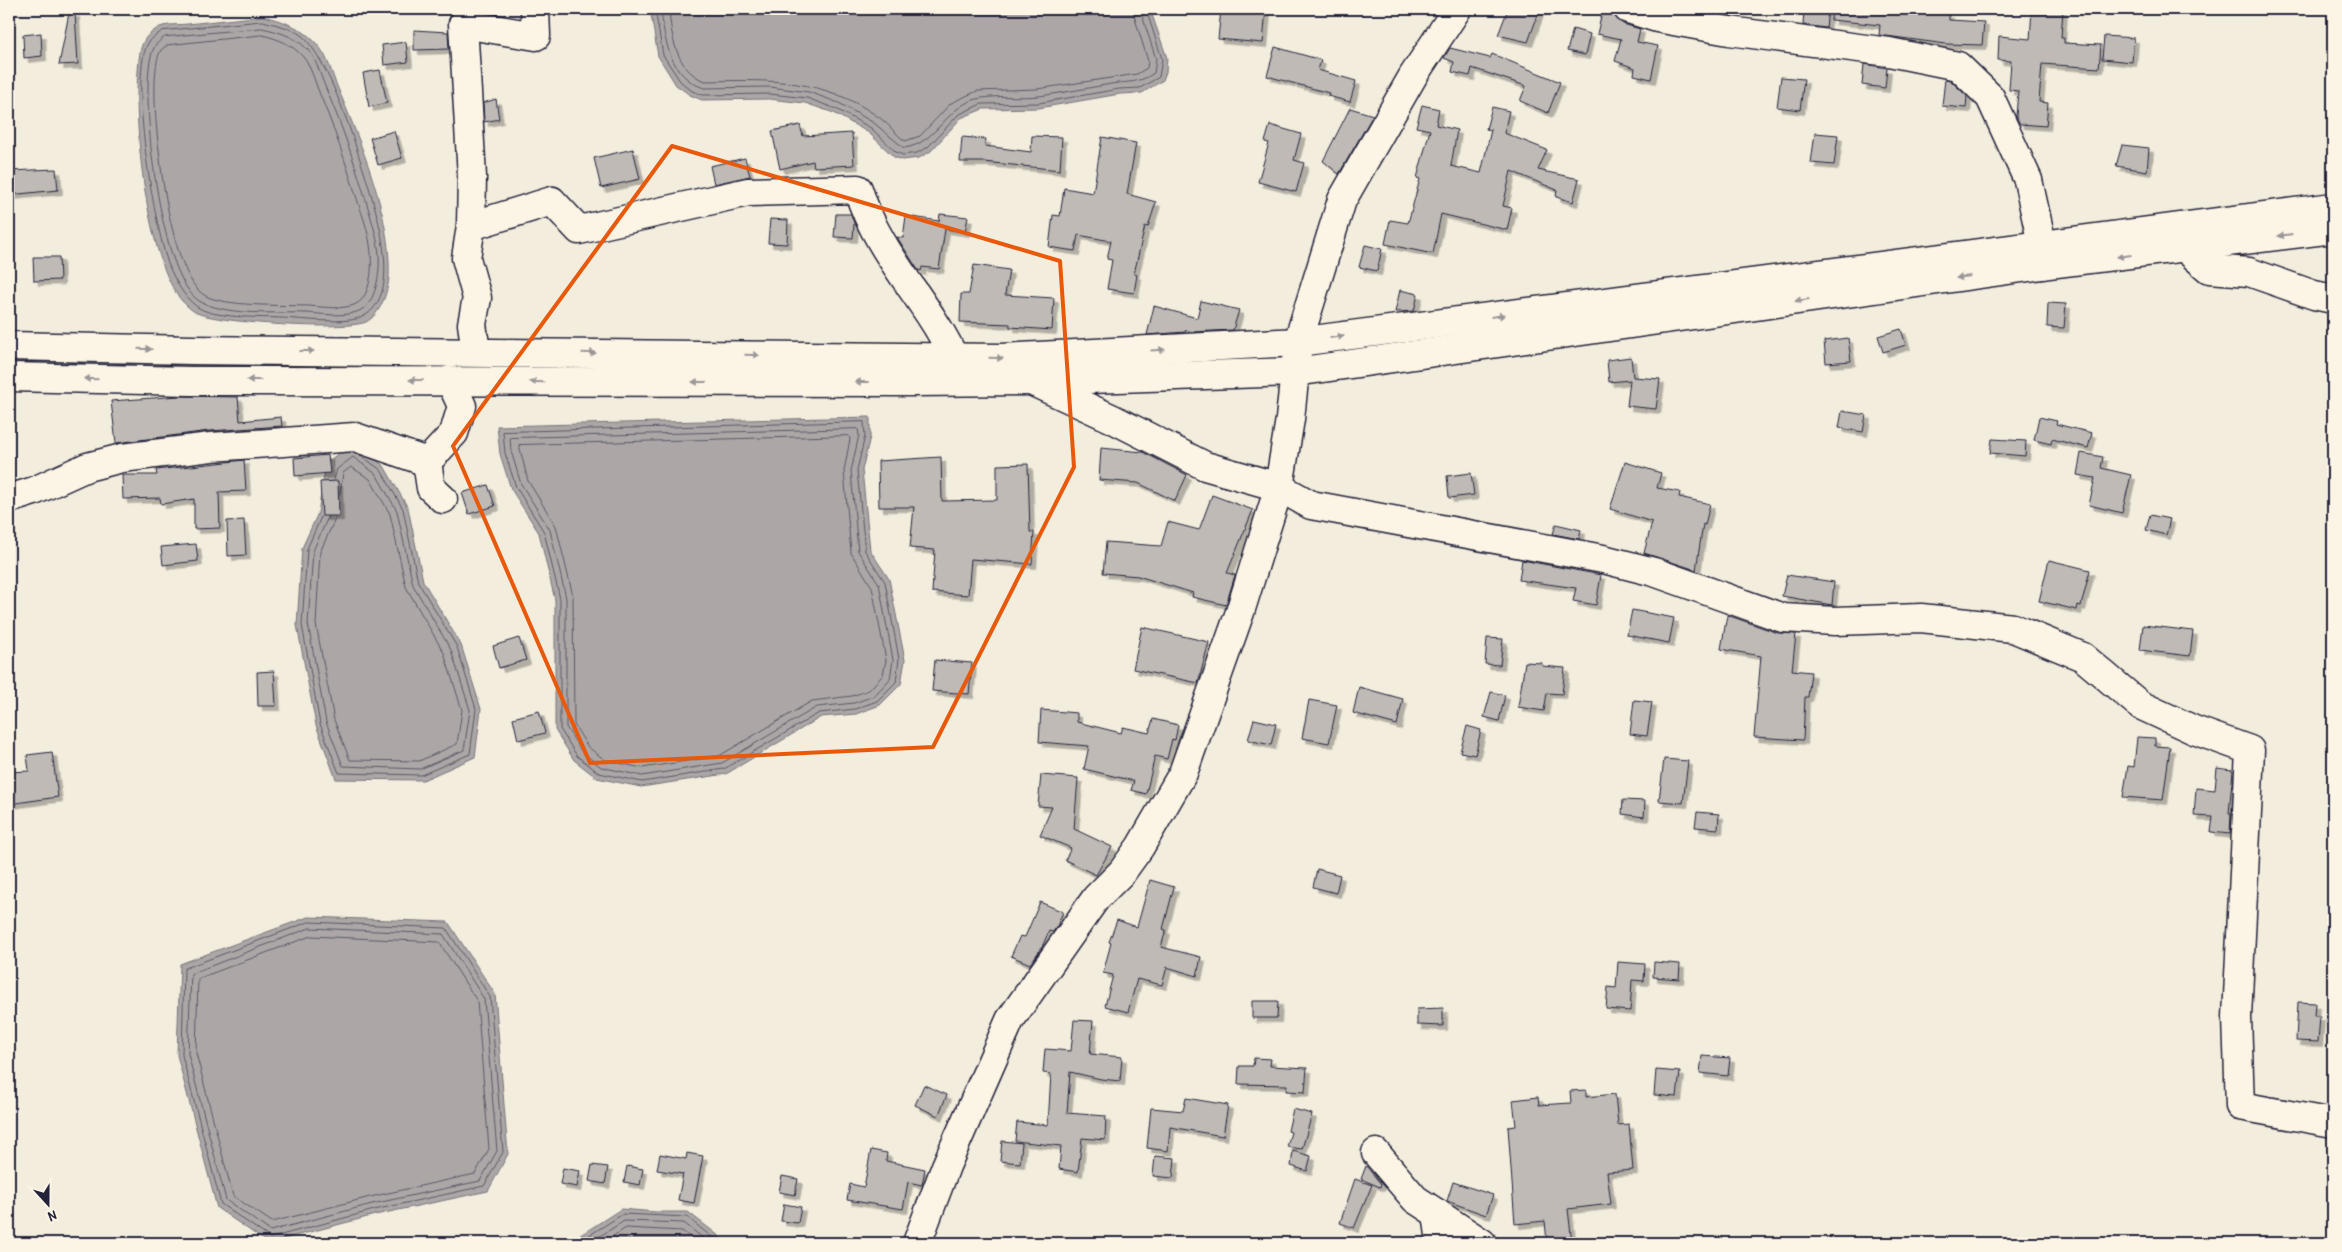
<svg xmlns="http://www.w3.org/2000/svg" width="2342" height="1252" font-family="'Patrick Hand',sans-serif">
<defs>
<filter id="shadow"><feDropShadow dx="4.5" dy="4.5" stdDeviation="0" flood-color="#0004"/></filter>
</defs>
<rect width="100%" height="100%" fill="#f3edde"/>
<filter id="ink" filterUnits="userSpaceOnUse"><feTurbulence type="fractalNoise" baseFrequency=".02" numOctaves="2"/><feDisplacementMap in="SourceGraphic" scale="10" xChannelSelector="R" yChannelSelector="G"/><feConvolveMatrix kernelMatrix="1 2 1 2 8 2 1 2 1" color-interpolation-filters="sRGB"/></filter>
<g filter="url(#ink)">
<g fill="#aca7a6" stroke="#75727b">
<path d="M650,9H1150L1167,58L1166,72L1163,80L1142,93L1120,94L1039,108L983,109L961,118L931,151L919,158L903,160L894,157L869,133L834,113L805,103L769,99L702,100L690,95L676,85L658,56Z"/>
<path d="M263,16C286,22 305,28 320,48C328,58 332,74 337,86C360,141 392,217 389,277C388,292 380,315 366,322C345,331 218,323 197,313C192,311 186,305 182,301C147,261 133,124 138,71C139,61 139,48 145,39C147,35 156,29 160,27C167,24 180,25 188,24C213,21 238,19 263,16Z"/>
<path d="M870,417V437L862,470L870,550L889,579L905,660L901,684L880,705L856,714L821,717L726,774L641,787L597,778L574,760L555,730V600L539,533L511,489L500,454L497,426Z"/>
<path d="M352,443L384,466L408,508L423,581L461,645L481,709L475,757L423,780L336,779L316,725L297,625L302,548L318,513L326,463Z"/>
<path d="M308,917L448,922L495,994L508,1154L488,1191L375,1215L268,1243L217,1208L177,1055L180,964Z"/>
<path d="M621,1209L656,1212H688L719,1236L721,1243H568Z"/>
</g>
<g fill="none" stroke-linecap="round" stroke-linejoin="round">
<g stroke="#595766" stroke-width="1">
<path d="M655,9L663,55L680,81L692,91L703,95L770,94L807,98L836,109L871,128L896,152L903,155L917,153L928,147L958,115L981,104L1039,103L1119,89L1140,88L1159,77L1162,59L1146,9"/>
<path d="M661,9C664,40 670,77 704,88L770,87L809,92L839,103L874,123L904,148C938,144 947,102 982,98C1001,95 1020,98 1039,96C1063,93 1087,88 1111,84C1129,81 1138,84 1154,73L1156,59L1140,9"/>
<path d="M669,9C671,35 676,71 705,81C771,80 823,77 880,118C889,124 896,135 905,141L920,136L951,103L977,91L1037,89L1137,74L1147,68L1148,61L1132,9"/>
<path d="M263,21C276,25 290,27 301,35C323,52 347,119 356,147C367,184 410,290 364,316C349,325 302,319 283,318C262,317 212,319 196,306C183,296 175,280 169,266C155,230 127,71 149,42C152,38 158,34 162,31Z"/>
<path d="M262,28C281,32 300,38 312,55C318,65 322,80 327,91C342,126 354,161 365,197C370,216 377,234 379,254C380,269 378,289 369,303C357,320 325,314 307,313C274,312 233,316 203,303C169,289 155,181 151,148C149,126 144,66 154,48C156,43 161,40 165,37Z"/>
<path d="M262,35C279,39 292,44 304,58C311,67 315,82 319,92C334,128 346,163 357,199C363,217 370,235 371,254C372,268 371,286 363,298C354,312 324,307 309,306C284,305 224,307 204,295C176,278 162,182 159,150C156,130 151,69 160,52C161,49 165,47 168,45Z"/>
<path d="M864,422L865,436L857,470L865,551L885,582L899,659L896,682L877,701L855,709L819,713L724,769L642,782L599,773L577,756L560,729V599L544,532L516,487L505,453L503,432Z"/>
<path d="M858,429L859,435L851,471L858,551L879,584L893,660L890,679L874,696L854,703L817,707L722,763L642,776L601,767L582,752L566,727V598L550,530L521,484L511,451L510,438Z"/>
<path d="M849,436L850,439L844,471L851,553L872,587L886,660L883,675L869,690L852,696L812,701L719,756L642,768L605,760L588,747L574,725L573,596L556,526L528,481L519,445Z"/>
<path d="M321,517L307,549L302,625L320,724L339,773L421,775L470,754L476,709L457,647L418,582L403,509L381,470L360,455"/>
<path d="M328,517L313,551L308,624L326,722L343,766L420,769L464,750L470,710L451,650L413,585L397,511L376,474L353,457L337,469L334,480"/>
<path d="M336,517L320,552L316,624L334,720L350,760L419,761L457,744L462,710L444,653L406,587L390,514L370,479L351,467L343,473L340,494"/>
<path d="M309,922L446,928L490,997L503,1152L484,1186L374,1210L270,1238L221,1204L182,1055L184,969Z"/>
<path d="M310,928L443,934L484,999L497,1151L480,1181L372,1204L270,1231L226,1200L188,1054L191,974Z"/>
<path d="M311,936L439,942L477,1001L489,1149L475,1174L370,1197L272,1222L233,1196L196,1053L198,979Z"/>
<path d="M577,1243L623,1214L687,1217L714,1239L716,1243"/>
<path d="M589,1243L624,1221L684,1223L709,1243"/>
<path d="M602,1243L626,1228L682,1231L698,1243"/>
</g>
</g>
<g fill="#bfbab6" stroke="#22223b" filter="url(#shadow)">
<path d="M1221,9H1266L1263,43L1218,39Z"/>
<path d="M1508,9H1540L1528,42L1498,35Z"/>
<path d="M1804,9H1828L1826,28L1803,25Z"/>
<path d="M1832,9L1926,12L1949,14V20L1984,22L1982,45L1946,44L1879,35L1880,25L1831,20Z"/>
<path d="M2032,9H2063L2061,38H2064V43L2101,45L2099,68L2042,64L2039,102L2048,103L2046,126L2020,124L2016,116L2018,91L2009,90L2011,61L1998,60L1999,36L2030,39Z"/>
<path d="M1602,12L1614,14L1623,24L1640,29L1637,42L1658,46L1651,79L1634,75L1635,68L1615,61L1621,39L1597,34Z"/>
<path d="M69,13H75L78,64L59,65Z"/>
<path d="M1573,29L1590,34L1585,55L1567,51Z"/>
<path d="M414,30L448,32L449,49L414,50Z"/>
<path d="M41,33L42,56L24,58L23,35Z"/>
<path d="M2104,36L2134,38L2132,62L2102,59Z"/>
<path d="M406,42L408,62L384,65L382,45Z"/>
<path d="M1275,47L1321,60L1318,70L1356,81L1350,102L1328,96L1329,93L1267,76Z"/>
<path d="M1450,48L1490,58L1492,54L1560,82L1548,113L1520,101L1526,86L1472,68L1470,76L1452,72L1454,62L1444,58Z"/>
<path d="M1864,64L1887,68L1885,88L1862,85Z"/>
<path d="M380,70L387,103L369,107L363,73Z"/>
<path d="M1781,77L1804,79L1800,110L1777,107Z"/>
<path d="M1945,79L1950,80L1967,96L1966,108L1942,106Z"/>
<path d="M496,99L499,119L484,122L483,103Z"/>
<path d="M1422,105L1439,109L1436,125L1457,130L1451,166L1481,173L1491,130L1486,129L1492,107L1509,111L1504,133L1547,150L1538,170L1579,179L1573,202L1556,197L1557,190L1511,171L1503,206L1512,208L1507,230L1441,214L1433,254L1385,244L1390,220L1408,223L1420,179L1417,178L1430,130L1416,127Z"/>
<path d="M1350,108L1373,115L1339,174L1323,161Z"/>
<path d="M800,125L803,136L852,133L854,165L814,167L813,161L780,169L772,131Z"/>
<path d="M1270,125L1301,134L1294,160L1304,163L1296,192L1258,182L1269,143L1265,142Z"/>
<path d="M394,131L402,158L378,165L370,138Z"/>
<path d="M1815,133L1838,135L1834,165L1811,163Z"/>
<path d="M1032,136L1062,137L1060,170L984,162H960L962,137L986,139L985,146L1031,152Z"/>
<path d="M1102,137L1136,143L1127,194L1156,202L1148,227L1145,226L1134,274L1137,275L1134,293L1107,289L1112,260L1107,259L1111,241L1078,235L1075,251L1049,247L1053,215L1060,216L1064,188L1093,193Z"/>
<path d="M2122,145L2149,148L2147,171L2116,166Z"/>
<path d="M633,149L640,179L601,188L594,158Z"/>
<path d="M745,158L750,176L714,184L710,166Z"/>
<path d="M56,169L58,190L9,195V171Z"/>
<path d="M836,214H851L854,223L853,238L834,237Z"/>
<path d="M940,214L968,217L965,232L945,229L939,269L922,267L921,271L918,270L897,237L903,238L906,216L939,221Z"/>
<path d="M770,219L788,220L787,244L768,243Z"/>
<path d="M1365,245L1382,249L1377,271L1359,267Z"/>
<path d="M33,257H59L60,280L34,281Z"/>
<path d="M974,265L1009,270L1005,295L1054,298L1052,330L1010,327V324L960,322L961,294H969Z"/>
<path d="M1400,290L1418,294L1414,311L1395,312Z"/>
<path d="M1201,301L1239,310L1233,330L1192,332L1186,330L1185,332L1147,335L1154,306L1197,318Z"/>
<path d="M2048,303L2066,304L2064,328L2047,327Z"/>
<path d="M1901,329L1906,345L1883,352L1878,336Z"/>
<path d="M1848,338L1851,361L1826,363L1824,341Z"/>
<path d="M1631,357L1633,377L1660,379L1656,409L1627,406L1630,380L1609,382L1607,360Z"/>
<path d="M180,396L238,397L240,421L281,417L282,426L209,431L116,443L111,401Z"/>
<path d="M1842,411L1866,415L1863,432L1839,428Z"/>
<path d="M2039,417L2057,421L2056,424L2092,433L2088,448L2052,439L2051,444L2034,440Z"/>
<path d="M1992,439L2026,441L2025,456L1990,453Z"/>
<path d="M1101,448L1143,452L1187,475L1175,501L1138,483L1099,480Z"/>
<path d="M2081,453L2103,457L2101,468L2131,475L2122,513L2089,505L2095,478L2077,475Z"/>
<path d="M328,455L330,473L295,476L294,458Z"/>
<path d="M941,457L942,501L997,500V465L1028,464L1030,532H1034L1032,564L971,559L968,595L932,592L935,550L910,548L914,507H879L878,461Z"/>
<path d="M244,460L246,491L219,492L220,528L194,529V499L161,504L160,498L123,499L122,475H157L156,470Z"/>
<path d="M1625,462L1661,473L1657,488L1680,492L1679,497L1710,504L1705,525L1703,524L1696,570L1644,553L1652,522L1610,509Z"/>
<path d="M1471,473L1474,495L1449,498L1447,476Z"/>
<path d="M338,481L339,516H322L320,482Z"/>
<path d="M488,485L495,506L469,514L462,493Z"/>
<path d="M1212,495L1253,510L1227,573L1235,575L1226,605L1192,597L1193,593L1138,576L1103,573L1106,542L1161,546L1168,522L1199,530Z"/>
<path d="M2150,515L2170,519L2166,535L2146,530Z"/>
<path d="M244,520L246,555L228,556L227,521Z"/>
<path d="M1556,524L1581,530L1579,539L1553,534Z"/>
<path d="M196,544L198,561L163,565L161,547Z"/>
<path d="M1522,560L1601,575L1596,605L1573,601L1576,588L1519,580Z"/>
<path d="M2049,560L2090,570L2081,606L2078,605L2077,610L2039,601Z"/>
<path d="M1787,575L1834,582L1832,605L1782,596Z"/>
<path d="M1632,610L1674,618L1669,643L1627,635Z"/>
<path d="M1727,615L1778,633L1796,634L1792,670L1811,672L1808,697H1805L1803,740L1754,737L1761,656L1721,649Z"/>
<path d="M2143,625L2193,631L2190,656L2140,650Z"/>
<path d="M1142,627L1209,642L1198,683L1133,669Z"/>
<path d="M519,638L526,660L499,668L493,646Z"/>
<path d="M1487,638L1503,639L1500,665L1485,664Z"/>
<path d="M935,660L972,663L969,694L932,691Z"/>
<path d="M1525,662L1542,663V666L1565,668L1562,694L1547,693L1544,711L1518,707Z"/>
<path d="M274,671L276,706H258L257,672Z"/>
<path d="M1359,687L1403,699L1397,725L1353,713Z"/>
<path d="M1491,692L1505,695L1499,721L1484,717Z"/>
<path d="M1309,700L1337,705L1329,743L1302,738Z"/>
<path d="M1634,700L1652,702L1647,736L1630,734Z"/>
<path d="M1041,710L1077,713V722L1121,733L1123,727L1149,733L1153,719L1178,725L1175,740L1172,739L1167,759L1155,756L1146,794L1131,790L1134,781L1084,769L1089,746L1039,742Z"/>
<path d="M539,711L545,733L518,740L513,718Z"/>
<path d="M1254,719L1276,724L1271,745L1248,740Z"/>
<path d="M1467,726L1481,730L1475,755L1460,752Z"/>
<path d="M2137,737L2155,738V746L2170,747L2163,800L2123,797L2128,766L2134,767Z"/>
<path d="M52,752L58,797L9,804V772L29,771L27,755Z"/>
<path d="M1664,759L1688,761L1683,803L1659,801Z"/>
<path d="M2217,768L2233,770L2229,813H2231L2230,834L2211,832L2213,817L2194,816L2196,788L2215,790Z"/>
<path d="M1041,775L1078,778L1074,829L1112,847L1096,875L1065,860L1071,848L1040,835L1052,807L1038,806Z"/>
<path d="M1623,800L1645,801L1644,817L1622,814Z"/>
<path d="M1697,812L1719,814L1718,829L1695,827Z"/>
<path d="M1317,869L1340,875L1336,893L1313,887Z"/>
<path d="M1150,880L1174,887L1163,929L1166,930L1161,947L1201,957L1197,976L1167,967L1162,985L1137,979L1128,1012L1105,1006L1113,975L1103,973L1111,943L1109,942L1117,920L1137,927Z"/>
<path d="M1040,902L1063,912L1057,926L1053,932L1049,931L1042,947L1030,964L1011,956L1020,936L1025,937Z"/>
<path d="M1618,962L1645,964L1644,981L1632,980L1630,1011L1606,1009L1608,987L1616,988Z"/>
<path d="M1654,962L1680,964L1679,979L1653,977Z"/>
<path d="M1252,1001H1278L1277,1018H1252Z"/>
<path d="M2298,1002L2315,1003L2314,1016H2320L2318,1042L2296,1041Z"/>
<path d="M1443,1008V1026L1417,1025V1009Z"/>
<path d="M1074,1020L1093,1021L1090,1054L1122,1057L1120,1081L1101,1079L1070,1072L1067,1113L1106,1116L1105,1140L1082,1138L1078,1172L1059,1169L1061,1146L1015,1141L1017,1122L1048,1125L1051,1074L1043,1073L1045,1049L1071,1051Z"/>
<path d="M1702,1056L1730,1058L1728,1076L1700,1073Z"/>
<path d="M1254,1058L1271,1059L1270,1066L1307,1068L1305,1092L1286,1091L1287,1085L1238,1084L1239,1066H1253Z"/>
<path d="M1656,1070L1680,1072L1677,1097L1654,1095Z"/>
<path d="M924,1085L947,1095L938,1116L915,1105Z"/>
<path d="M1586,1090V1097L1615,1094L1618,1125L1629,1124L1633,1170L1607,1172L1611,1204L1568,1209L1572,1243H1547L1545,1221L1515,1224L1508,1127L1516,1126L1513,1100L1538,1097L1539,1105L1571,1103L1570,1091Z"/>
<path d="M1186,1098L1228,1105L1223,1136L1170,1127L1168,1151L1147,1148L1151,1108L1183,1111Z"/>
<path d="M1293,1109L1312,1114L1302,1149L1287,1147L1291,1132L1288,1131Z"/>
<path d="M1002,1141L1022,1143L1020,1163L1000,1161Z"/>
<path d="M871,1150L887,1153L886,1161L925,1169L922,1185L908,1182L903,1209L847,1200L850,1184L864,1187Z"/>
<path d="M1293,1151L1311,1156L1307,1171L1291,1166Z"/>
<path d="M687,1153L703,1156L694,1203L678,1200L683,1174L657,1170L660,1154L686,1159Z"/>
<path d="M1155,1156L1175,1158L1173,1178L1153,1176Z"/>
<path d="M592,1165L608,1167L605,1184L589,1181Z"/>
<path d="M627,1166L643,1169L640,1185L624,1182Z"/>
<path d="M1366,1166L1381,1184L1380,1187L1361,1179Z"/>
<path d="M563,1168L580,1171L577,1187L560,1184Z"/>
<path d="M782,1176L798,1179L795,1195L779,1192Z"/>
<path d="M1355,1179L1372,1185L1354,1228L1340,1223Z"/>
<path d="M1453,1182L1493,1195L1486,1215L1447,1201Z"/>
<path d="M784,1204L801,1207L798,1223L781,1221Z"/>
</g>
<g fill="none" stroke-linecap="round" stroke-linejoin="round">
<defs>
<g id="minor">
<path d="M1628,9L1657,18L1729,31L1889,52L1958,66L1990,97L2028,180L2042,244V265"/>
<path d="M471,226L472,177L463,24L536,36L535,9"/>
<path d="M2186,249L2209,269L2249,272L2314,295L2333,299"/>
<path d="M476,352L472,324L477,298L466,258L471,226L552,201L579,230L748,192L858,189C879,260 938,309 962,377"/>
<path d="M1031,381L1113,419L1205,466L1279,487L1311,505L1603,559L1654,572L1783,618L1835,621L1921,618L2013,628L2083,657L2140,705L2194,730L2250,750L2237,1017L2240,1106L2333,1123"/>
<path d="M427,462L431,488L443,499"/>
<path d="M9,499L34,491L87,467L122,458L211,447L355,437L427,462L454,433L462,406L450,380"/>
<path d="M1376,1153L1415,1199L1482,1243"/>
<path d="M1437,1213L1441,1243"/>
</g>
<g id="major">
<path d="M9,346L192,350L1002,358L1298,342L2333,207"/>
<path d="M9,377L191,381L911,382L1031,381L1295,372L2042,265L2333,229"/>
<path d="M917,1243L946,1166L1010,1020L1096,898L1122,872L1140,847L1183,773L1240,612L1279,487L1290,419L1298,342L1342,200L1413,76L1457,9"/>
</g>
</defs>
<use href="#minor" stroke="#22223b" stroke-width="31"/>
<use href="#major" stroke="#22223b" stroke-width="31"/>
<use href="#minor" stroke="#fcf5e5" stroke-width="28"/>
<use href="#major" stroke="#fcf5e5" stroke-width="28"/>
</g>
<defs><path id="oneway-solid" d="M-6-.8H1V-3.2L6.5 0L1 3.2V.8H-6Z" transform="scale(1.25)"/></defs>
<g fill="#9a9698">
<use href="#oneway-solid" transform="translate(2285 235) rotate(172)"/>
<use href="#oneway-solid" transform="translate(2124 256) rotate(173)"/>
<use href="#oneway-solid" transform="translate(1963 277) rotate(172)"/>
<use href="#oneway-solid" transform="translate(1802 300) rotate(172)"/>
<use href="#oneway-solid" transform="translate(1498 316) rotate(-8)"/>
<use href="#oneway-solid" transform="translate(1337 337) rotate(-8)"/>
<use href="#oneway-solid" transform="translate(145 349) rotate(1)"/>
<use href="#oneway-solid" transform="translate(1158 350) rotate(-3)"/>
<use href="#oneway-solid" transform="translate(307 351)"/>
<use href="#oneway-solid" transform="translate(589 353) rotate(1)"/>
<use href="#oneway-solid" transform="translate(752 355) rotate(1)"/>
<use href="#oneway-solid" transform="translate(996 358) rotate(1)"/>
<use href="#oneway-solid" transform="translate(91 379) rotate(-179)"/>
<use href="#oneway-solid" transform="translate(254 380) rotate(180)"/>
<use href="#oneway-solid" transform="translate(416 380) rotate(180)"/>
<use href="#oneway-solid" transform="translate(537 382) rotate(-179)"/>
<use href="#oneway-solid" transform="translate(699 382) rotate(180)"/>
<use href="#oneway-solid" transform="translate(862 382) rotate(180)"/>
</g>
</g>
<path fill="none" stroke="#e8590c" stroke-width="4" stroke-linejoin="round" d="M672,146L1060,261L1074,467L933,747L590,763L453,446Z"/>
<rect width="2342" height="1252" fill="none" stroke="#fcf5e5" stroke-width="30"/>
<rect x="15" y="15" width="2312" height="1222" fill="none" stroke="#22223b" stroke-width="2" filter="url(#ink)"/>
<g transform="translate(48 1204) rotate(159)" stroke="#fcf5e5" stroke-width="4" paint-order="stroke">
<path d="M0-4L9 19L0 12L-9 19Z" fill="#22223b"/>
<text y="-8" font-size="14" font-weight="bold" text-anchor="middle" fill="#22223b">N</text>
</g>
</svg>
